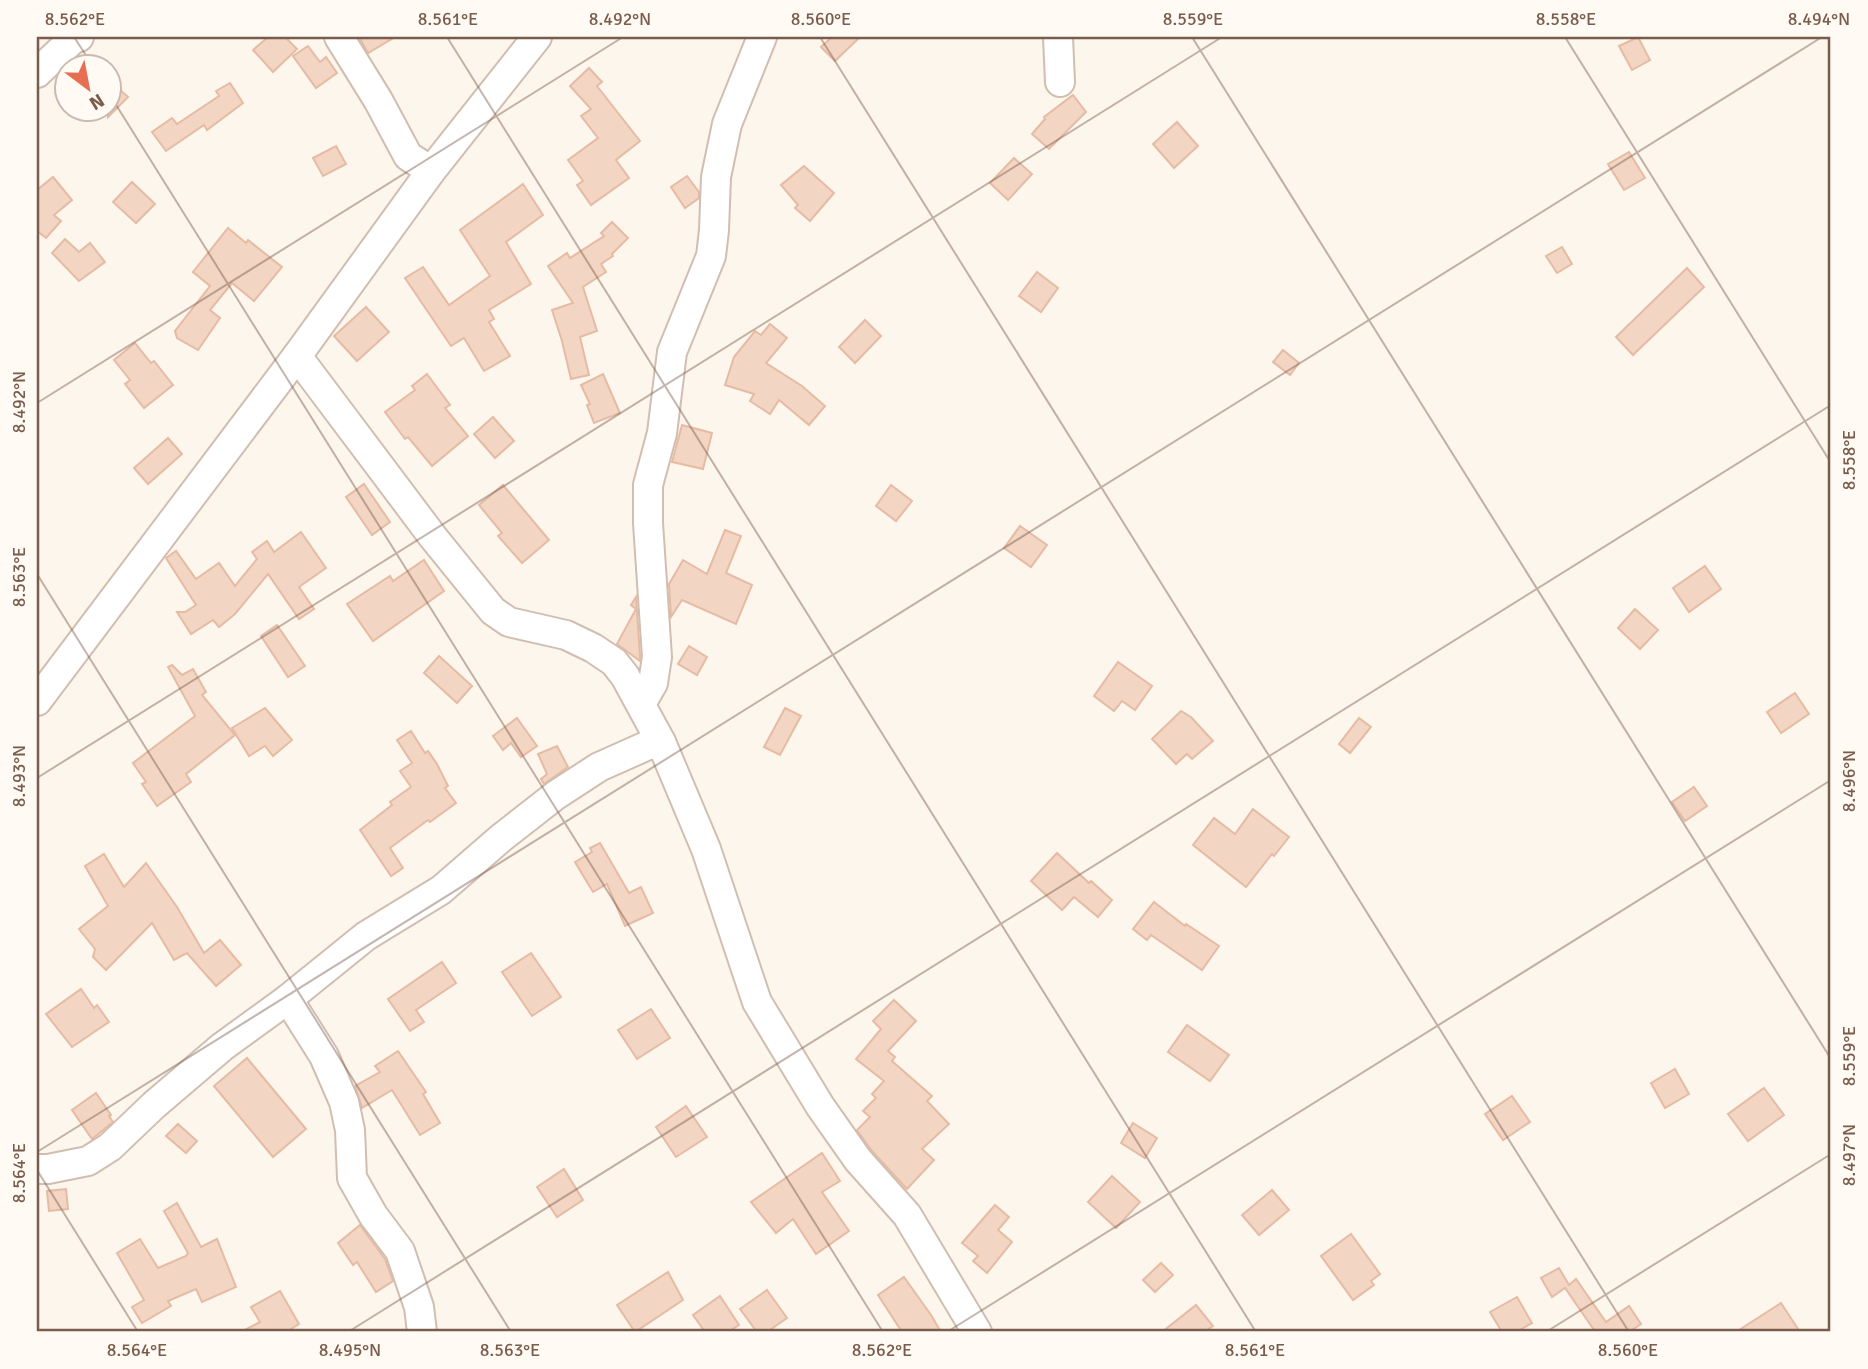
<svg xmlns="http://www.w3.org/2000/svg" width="1868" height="1369" font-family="Signika,sans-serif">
<rect width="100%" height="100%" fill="#fdf6ec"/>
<g fill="#f3d5c3" stroke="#e6bba3" stroke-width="2">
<path d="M268,37H285L297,49L273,72L253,50Z"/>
<path d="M363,37H395L368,53L360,39Z"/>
<path d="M832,37H860L835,61L821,47Z"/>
<path d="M1638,37L1650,60L1632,70L1619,46Z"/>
<path d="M308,46L320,62L326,57L337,73L316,88L293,56Z"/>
<path d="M589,68L602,82L597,86L640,141L616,160L629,178L591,205L577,185L583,181L568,160L598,138L581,116L591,109L570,86Z"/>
<path d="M108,79L128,97L108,117Z"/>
<path d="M230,83L243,103L207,130L204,125L166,151L152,132L172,118L177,124L219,96L216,91Z"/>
<path d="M1073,95L1086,112L1049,149L1032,134L1045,119L1044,117Z"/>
<path d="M1177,122L1198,146L1174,168L1153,144Z"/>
<path d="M336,146L346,164L323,176L313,158Z"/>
<path d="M1629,152L1645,178L1624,190L1608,164Z"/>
<path d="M1014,158L1032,174L1008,200L990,183Z"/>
<path d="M804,166L834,193L810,221L795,208L798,205L781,185Z"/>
<path d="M687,176L699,192V198L685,208L671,187Z"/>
<path d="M53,177L72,200L54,215L61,221L46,238L37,231V190Z"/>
<path d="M132,182L155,204L136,223L113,202Z"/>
<path d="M523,184L543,215L506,242L531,284L489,310L494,319L489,322L510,356L484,371L464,338L451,346L405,278L423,267L449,305L490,276L460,230Z"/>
<path d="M612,222L628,238L612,254L613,256L601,264L606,272L583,287L597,331L580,337L589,375L571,379L562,341L552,310L573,303L548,266L567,253L570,258L604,236L601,233Z"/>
<path d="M228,228L246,243L248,240L282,267L254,301L232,283L210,310L220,318L198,350L177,338L175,331L210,286L193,272Z"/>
<path d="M65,239L79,252L90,243L105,262L79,281L52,253Z"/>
<path d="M1562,247L1572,264L1557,273L1546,256Z"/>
<path d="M1687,268L1704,287L1633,355L1616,337Z"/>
<path d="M1037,272L1058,288L1041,312L1019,296Z"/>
<path d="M366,307L389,332L357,361L334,336Z"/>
<path d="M865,320L881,336L855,363L839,347Z"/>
<path d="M770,324L787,338L766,363L802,386L825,406L809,425L779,400L770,414L750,401L754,394L725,385L734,357L755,331L761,335Z"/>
<path d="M135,343L151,363L154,361L173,385L144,408L125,384L130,380L114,360Z"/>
<path d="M1283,350L1299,363L1290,375L1273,362Z"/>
<path d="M427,374L450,405L445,408L468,436L432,466L408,437L405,439L385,412L415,390L412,386Z"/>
<path d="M603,374L620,413L594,423L587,405L590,404L581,385Z"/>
<path d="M493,417L514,441L495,458L474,434Z"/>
<path d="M682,425L712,433L703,469L672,462Z"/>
<path d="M168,438L182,454L148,484L134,468Z"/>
<path d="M364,484L390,522L372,535L346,497Z"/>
<path d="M503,485L549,540L522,563L498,536L502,533L479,505Z"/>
<path d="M891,485L912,501L896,521L876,506Z"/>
<path d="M1020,526L1047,545L1031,567L1004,548Z"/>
<path d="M725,530L741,536L726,573L752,585L736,624L682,600L671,617L669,584L683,560L707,574Z"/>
<path d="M301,532L326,568L299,587L314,609L299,619L268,574L235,614L219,627L213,620L191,634L177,612H185L196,605L166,558L176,551L196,579L219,563L235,586L257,559L252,552L267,541L274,552Z"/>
<path d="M424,560L444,591L373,641L347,604L390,576L393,581Z"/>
<path d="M1705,566L1721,589L1689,612L1673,588Z"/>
<path d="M636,597L640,656V661L617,644L636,609L631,605Z"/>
<path d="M1635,609L1658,630L1640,649L1618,628Z"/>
<path d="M277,625L305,666L288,677L261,636Z"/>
<path d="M689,646L707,657L697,675L678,664Z"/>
<path d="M439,656L472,686L457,703L424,673Z"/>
<path d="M1118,662L1152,686L1135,710L1122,701L1114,711L1094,696Z"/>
<path d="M172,665L182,675L193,669L206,692L202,695L235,735L186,774L191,782L157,806L142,784L146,782L133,763L195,716L168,667Z"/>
<path d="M1795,693L1809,714L1781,733L1767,712Z"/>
<path d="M265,708L292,740L273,756L265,746L249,756L232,728Z"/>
<path d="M785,708L801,716L780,755L764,747Z"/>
<path d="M1181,711L1191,717L1213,741L1192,759L1187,754L1176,764L1152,739Z"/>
<path d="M517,718L537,746L521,757L511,743L503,750L493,736Z"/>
<path d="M1359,718L1371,727L1350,753L1339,744Z"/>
<path d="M411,731L425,753L428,751L437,764L448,786L445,788L456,803L430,822L428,820L390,848L403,868L391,876L360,830L392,805L390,802L411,787L400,771L412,763L397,740Z"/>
<path d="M557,746L568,767L544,784L541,779L547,774L538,754Z"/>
<path d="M1694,787L1707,806L1685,821L1672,802Z"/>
<path d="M1253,809L1289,837L1274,856L1272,854L1246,887L1193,845L1214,818L1235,834Z"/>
<path d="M600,843L629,893L641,887L653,913L625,926L607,884L593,892L575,862L592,852L590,848Z"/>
<path d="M1057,853L1089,883L1091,881L1112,900L1098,917L1074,897L1062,910L1031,881Z"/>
<path d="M104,854L124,887L146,863L177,907L204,953L220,940L241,965L216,986L187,953L174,960L152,923L106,970L93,957L95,949L79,929L108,906L85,866Z"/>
<path d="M1154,902L1185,926L1186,924L1219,946L1202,970L1151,935L1147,940L1133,929Z"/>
<path d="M531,953L561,997L532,1016L502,972Z"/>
<path d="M442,962L456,983L416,1010L424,1022L410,1031L388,999Z"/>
<path d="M81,989L94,1008L97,1005L109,1022L72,1047L46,1014Z"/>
<path d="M894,1000L916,1021L888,1051L895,1057L892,1061L932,1096L927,1101L949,1124L922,1149L934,1160L907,1189L871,1150L857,1130L870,1117L863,1111L876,1098L872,1094L884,1081L856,1059L881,1029L873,1021Z"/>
<path d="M651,1009L670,1038L637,1059L618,1030Z"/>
<path d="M1187,1025L1229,1055L1210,1081L1168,1052Z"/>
<path d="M398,1051L426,1092L423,1094L440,1123L420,1135L392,1090L362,1108L355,1086L380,1072L375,1066Z"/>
<path d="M247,1058L306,1129L273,1157L214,1086Z"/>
<path d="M1675,1069L1689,1094L1665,1108L1651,1083Z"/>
<path d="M1764,1088L1784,1115L1748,1141L1728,1114Z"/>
<path d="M96,1093L111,1115L109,1116L113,1122L92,1139L72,1110Z"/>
<path d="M1512,1096L1530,1122L1503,1140L1485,1114Z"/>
<path d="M686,1106L707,1137L676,1157L656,1127Z"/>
<path d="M1133,1123L1157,1138L1145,1158L1121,1143Z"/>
<path d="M178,1124L197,1141L186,1153L166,1136Z"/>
<path d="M822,1153L840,1181L822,1192L849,1231L816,1254L793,1219L776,1233L751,1202Z"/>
<path d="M564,1169L583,1200L557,1217L537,1187Z"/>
<path d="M1112,1176L1140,1202L1116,1228L1088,1202Z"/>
<path d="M66,1189L68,1209L49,1211L47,1191Z"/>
<path d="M1272,1190L1289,1210L1259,1235L1242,1215Z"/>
<path d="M177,1203L201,1247L217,1239L236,1287L202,1302L196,1289L168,1301L171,1306L142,1323L132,1307L144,1300L117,1253L140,1239L158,1268L186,1256L188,1253L164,1211Z"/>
<path d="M995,1205L1009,1217L998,1230L1012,1242L987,1273L973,1261L978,1256L962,1243Z"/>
<path d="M360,1225L385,1259L393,1281L376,1292L357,1262L353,1265L338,1243Z"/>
<path d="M1351,1234L1380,1274L1371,1281L1374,1285L1353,1300L1321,1256Z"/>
<path d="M1161,1263L1173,1275L1155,1292L1143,1280Z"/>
<path d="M1559,1268L1569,1285L1576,1279L1606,1322L1629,1306L1641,1324L1629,1332H1591L1594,1330L1565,1288L1552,1297L1541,1278Z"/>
<path d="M668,1272L683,1300L635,1332L617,1305Z"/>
<path d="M904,1277L931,1315L941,1332H902L878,1295Z"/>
<path d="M767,1290L787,1318L767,1332H757L740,1309Z"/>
<path d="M280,1291L299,1324L286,1332H241L260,1322L251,1307Z"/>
<path d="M720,1296L739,1325L728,1332H705L693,1315Z"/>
<path d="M1517,1297L1532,1323L1516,1332H1502L1490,1312Z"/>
<path d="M1781,1303L1800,1332H1736Z"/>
<path d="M1196,1305L1213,1326L1204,1332H1162Z"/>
</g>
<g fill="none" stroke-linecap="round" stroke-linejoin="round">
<defs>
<g id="minor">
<path d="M339,37L378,100L408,156L431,171"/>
<path d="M1058,37L1060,82"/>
<path d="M37,73L73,39L79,37"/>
<path d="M297,356L433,537L493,611L509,622L566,635L593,648L614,662L625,676L661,742L706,849L757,1002L820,1106L858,1160L907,1215L977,1332"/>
<path d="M37,701L297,356L431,171L537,37"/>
<path d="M641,704L653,683L657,657L648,523V485L662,433L672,352L711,256L714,230L716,177L727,124L762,37"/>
<path d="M288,999L324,1056L344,1102L350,1130L352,1178L373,1215L400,1251L419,1307L422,1332"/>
<path d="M37,1169H48L88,1161L110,1147L154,1105L222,1047L288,999L366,936L441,890L501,838L556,795L599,767L646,746L661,742"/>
</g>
</defs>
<use href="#minor" stroke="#d1beb0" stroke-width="32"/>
<use href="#minor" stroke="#fff" stroke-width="28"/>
</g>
<path fill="none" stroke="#7a5c4d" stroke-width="2" stroke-opacity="0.45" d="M74,37L93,66M447,37L1256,1332M820,37L1629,1332M1192,37L1831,1059M1565,37L1831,463M108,92L883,1332M37,403L623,37M37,574L511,1332M37,778L1222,37M37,1152L1822,37M37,1170L138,1332M348,1332L1831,405M947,1332L1831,780M1546,1332L1831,1154"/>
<rect width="1868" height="1369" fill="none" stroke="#fffaf3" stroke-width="77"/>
<g transform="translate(88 88) rotate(148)"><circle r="33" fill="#fffaf3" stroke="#cabbb1" stroke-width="2"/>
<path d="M0-5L12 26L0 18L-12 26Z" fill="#e76f51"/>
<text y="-10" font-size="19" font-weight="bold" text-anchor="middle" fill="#7a5c4d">N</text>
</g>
<rect x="38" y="38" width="1791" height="1292" fill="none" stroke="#7a5c4d" stroke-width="2.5"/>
<g font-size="18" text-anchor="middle" fill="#7a5c4d">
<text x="75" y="25">8.562°E</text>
<text x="448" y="25">8.561°E</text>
<text x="620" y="25">8.492°N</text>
<text x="821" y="25">8.560°E</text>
<text x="1193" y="25">8.559°E</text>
<text x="1566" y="25">8.558°E</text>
<text x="1819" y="25">8.494°N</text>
<text transform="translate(19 402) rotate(-90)" y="6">8.492°N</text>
<text transform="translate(1849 460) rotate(-90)" y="6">8.558°E</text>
<text transform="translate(19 577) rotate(-90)" y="6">8.563°E</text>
<text transform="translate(19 776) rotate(-90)" y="6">8.493°N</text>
<text transform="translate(1849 781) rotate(-90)" y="6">8.496°N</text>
<text transform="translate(1849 1056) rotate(-90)" y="6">8.559°E</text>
<text transform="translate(1849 1155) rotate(-90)" y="6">8.497°N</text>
<text transform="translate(19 1173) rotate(-90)" y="6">8.564°E</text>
<text x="137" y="1356">8.564°E</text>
<text x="350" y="1356">8.495°N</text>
<text x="510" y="1356">8.563°E</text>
<text x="882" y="1356">8.562°E</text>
<text x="1255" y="1356">8.561°E</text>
<text x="1628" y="1356">8.560°E</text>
</g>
</svg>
